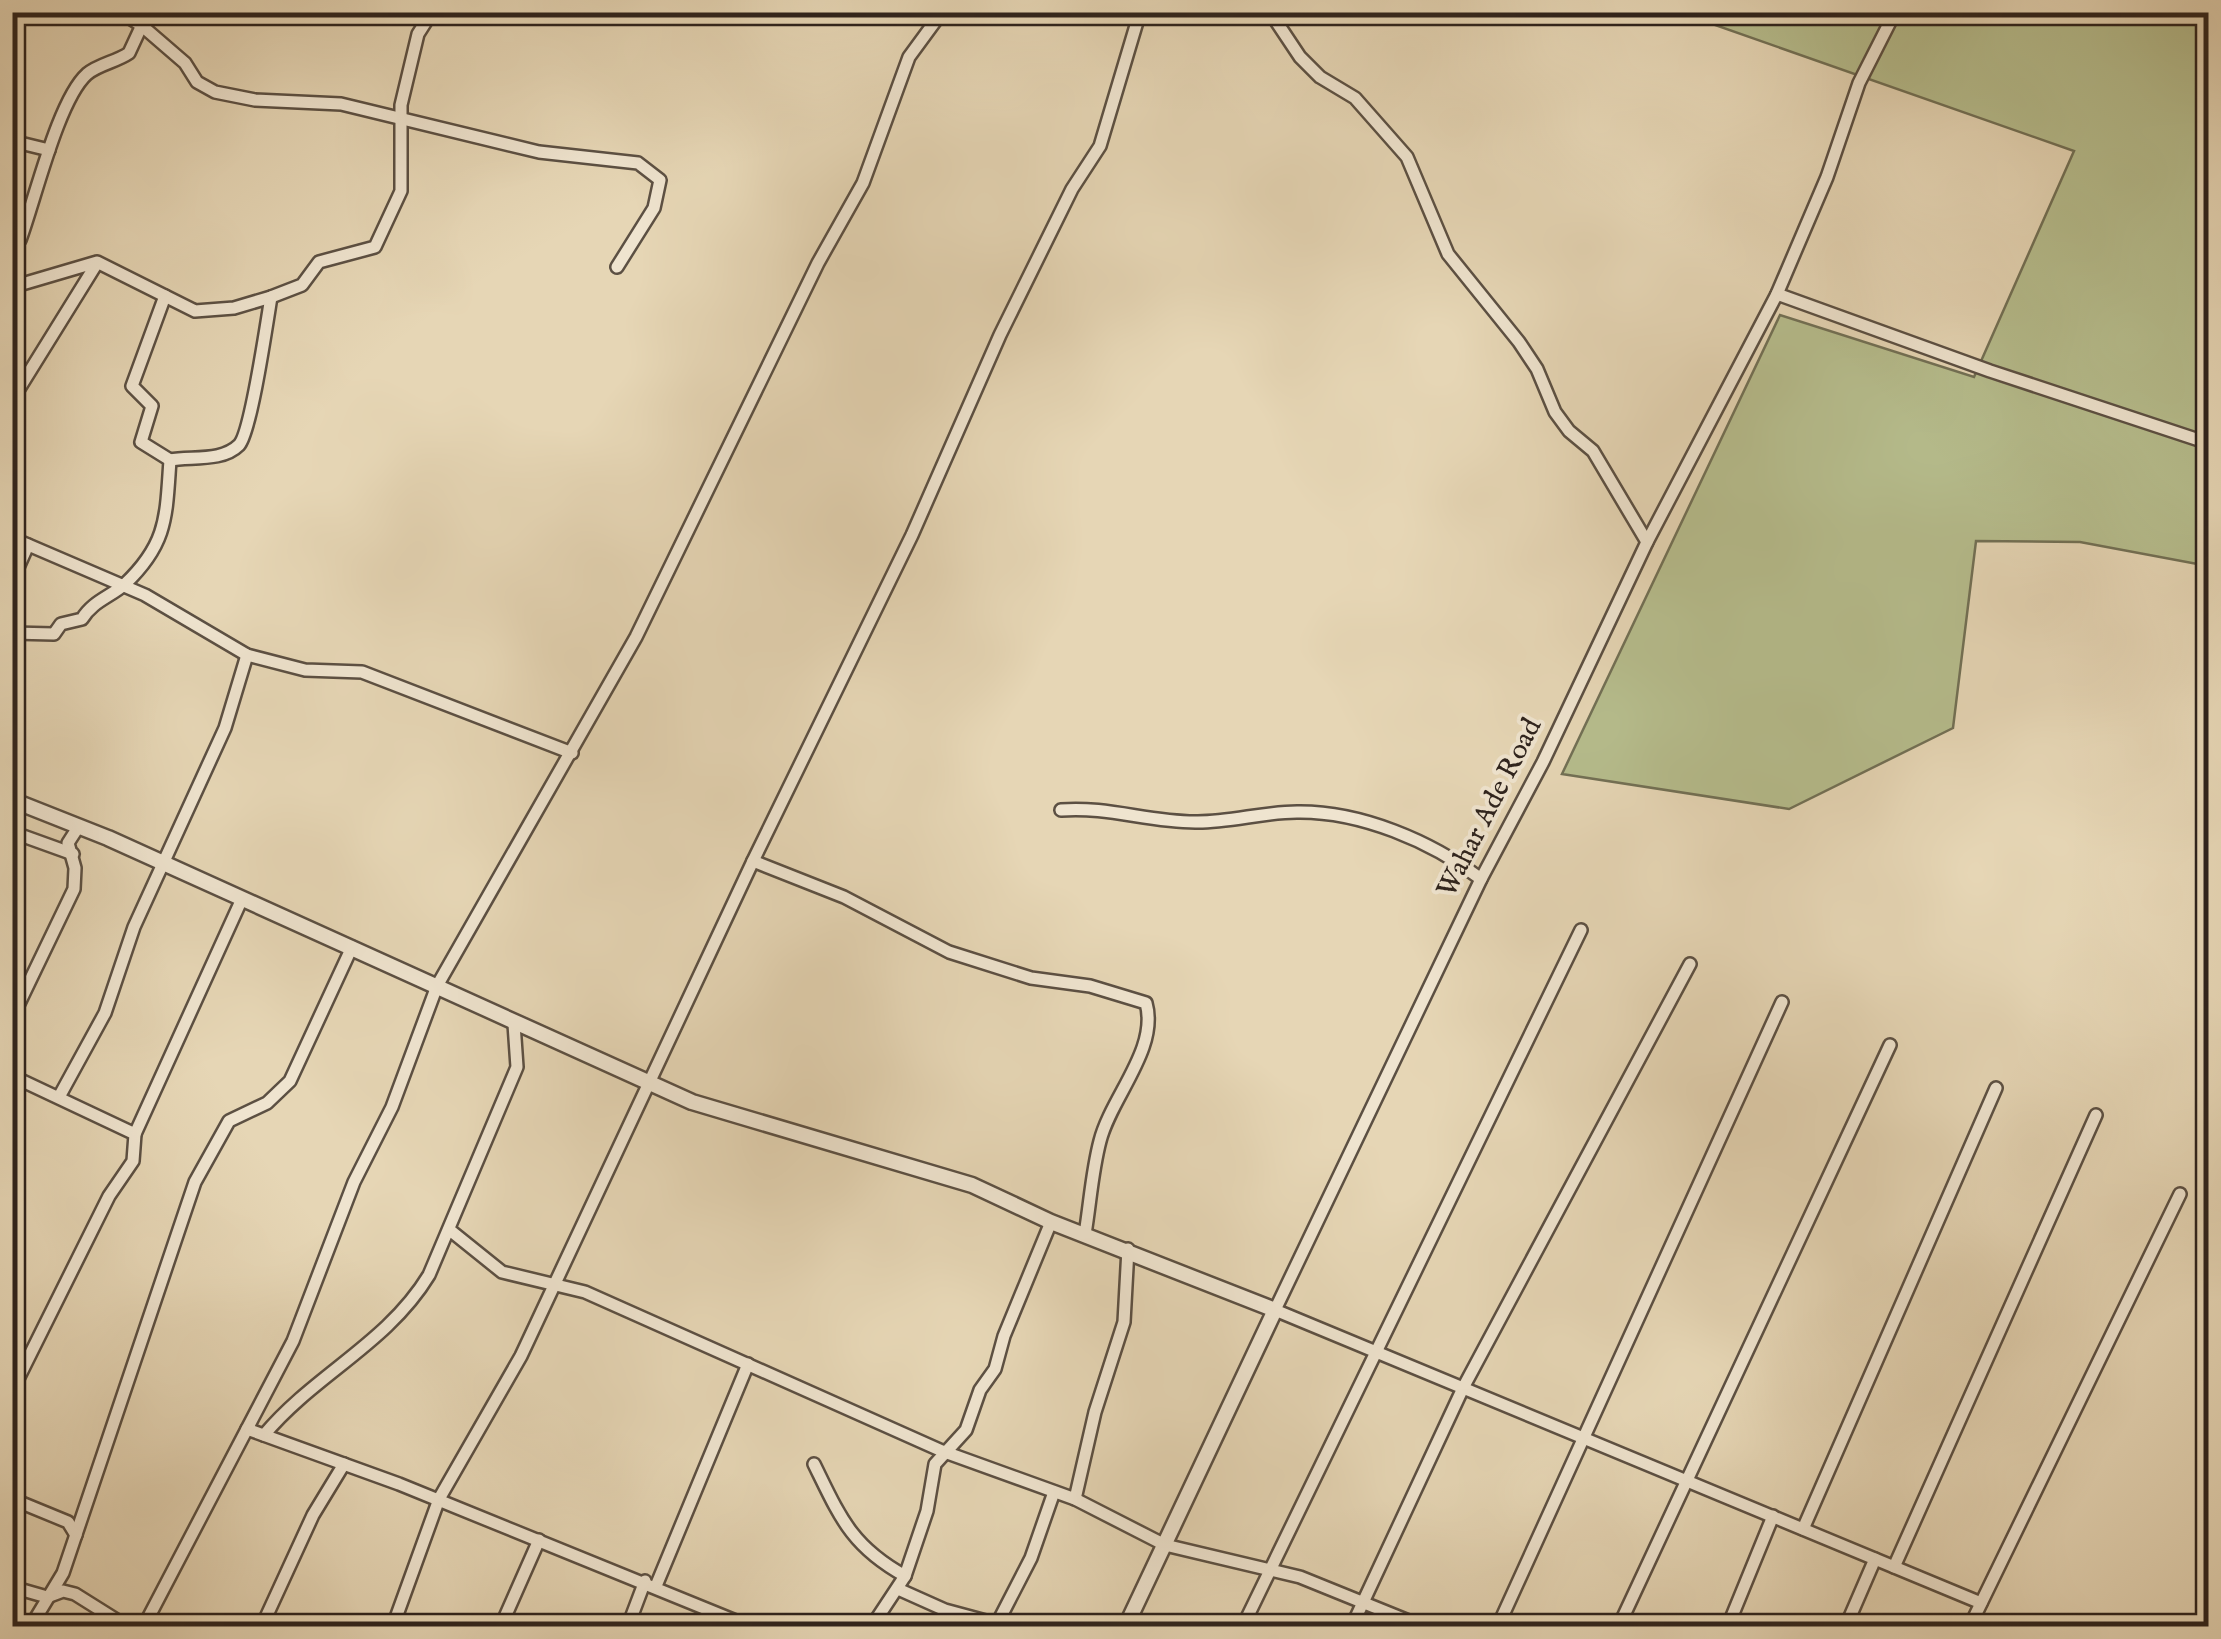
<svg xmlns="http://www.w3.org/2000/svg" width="2221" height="1639" font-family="'IM FELL English',serif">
<rect width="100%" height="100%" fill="#e6d6b5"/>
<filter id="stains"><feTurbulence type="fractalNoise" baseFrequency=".002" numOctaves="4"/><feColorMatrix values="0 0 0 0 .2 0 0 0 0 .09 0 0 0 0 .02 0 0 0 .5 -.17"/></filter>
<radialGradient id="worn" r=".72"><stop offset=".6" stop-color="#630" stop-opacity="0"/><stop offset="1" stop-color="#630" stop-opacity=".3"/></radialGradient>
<path fill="#b6bd8d" stroke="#727055" stroke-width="2.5" d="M1681,13H2208V566L2080,542L1976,541L1953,728L1789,809L1562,774L1780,315L1974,377L2074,151Z"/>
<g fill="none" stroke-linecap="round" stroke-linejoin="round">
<defs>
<g id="minor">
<path d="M120,12L141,25L185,63L197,82L215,92L255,100L341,104L539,152L638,163L660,180L654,208L617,267"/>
<path d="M1270,12L1300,57L1320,77L1355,98L1407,157L1448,254L1519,342L1537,369L1555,412L1569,431L1593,451L1647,542"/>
<path d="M1895,12L1859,83L1827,177L1777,294L1647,542L1543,762L1481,879L1275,1310L1981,1603"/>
<path d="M12,141L49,150"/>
<path d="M12,246L20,240C35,200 58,100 87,74C99,64 116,62 129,53L148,12"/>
<path d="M12,287L97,262L195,311L234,308L271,297L302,285L319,262L375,247L401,191V105L418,34L432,12"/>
<path d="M1777,294L1990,371L2208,443"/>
<path d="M12,400L97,263"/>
<path d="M170,460C191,456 222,462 239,445C251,432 267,321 271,297"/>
<path d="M12,538L145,595L247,655L305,670L362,672L572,753"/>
<path d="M12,581L28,545"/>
<path d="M12,633L54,634L61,624L82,619C93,601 110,597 125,584C168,543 166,516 170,460L141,442L152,406L132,386L165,296"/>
<path d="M1061,810C1108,806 1151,823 1198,822C1231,822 1264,812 1297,812C1360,811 1431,841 1481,879"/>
<path d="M12,832L73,854"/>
<path d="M753,861L844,897L949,952L1031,978L1090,986L1146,1003C1159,1049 1111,1097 1100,1141C1092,1171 1090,1204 1085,1234"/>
<path d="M12,1018L74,889L75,868L68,843L77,829"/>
<path d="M12,1076L135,1134L133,1161L109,1196L12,1391"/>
<path d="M59,1097L105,1013L134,927L225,728L247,655"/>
<path d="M135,1134L241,901"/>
<path d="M451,1231L502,1272L585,1292L942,1451L1075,1499L1165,1545L1300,1577L1421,1626"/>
<path d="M247,1429L399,1484L748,1626"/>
<path d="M264,1435C315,1374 387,1344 429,1275L517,1067L514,1024"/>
<path d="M814,1464C840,1517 851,1546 905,1576"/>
<path d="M12,1499L68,1522L76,1535"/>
<path d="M1075,1499L1095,1412L1124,1322L1128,1249"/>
<path d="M1803,1529L1996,1088"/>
<path d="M1894,1567L2096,1115"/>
<path d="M656,1586L748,1364"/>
<path d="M12,1587L47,1597L63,1591L75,1594L126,1626"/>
<path d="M898,1589L945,1610L997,1624"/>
<path d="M31,1626L63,1573L195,1182L229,1121L267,1103L290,1081L352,947"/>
<path d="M144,1626L293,1341L354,1182L392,1107L437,986L636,637L818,263L863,183L909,57L942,12"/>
<path d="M262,1626L313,1515L344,1464"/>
<path d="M393,1626L439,1499L521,1356L753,861L912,535L1000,335L1072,189L1100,146L1140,12"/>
<path d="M501,1626L539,1540"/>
<path d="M628,1626L645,1581"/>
<path d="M872,1626L905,1576L927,1511L935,1464L966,1430L980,1390L995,1369L1004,1336L1051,1222"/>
<path d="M996,1626L1031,1558L1054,1492"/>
<path d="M1243,1626L1581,930"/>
<path d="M1352,1626L1463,1388L1690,964"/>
<path d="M1498,1626L1782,1002"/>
<path d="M1619,1626L1890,1045"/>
<path d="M1728,1626L1773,1516"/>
<path d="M1846,1626L1875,1559"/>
<path d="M1970,1626L2180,1194"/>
</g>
<path id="tertiary" d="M12,800L108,838L692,1102L972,1185L1051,1222L1275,1310L1126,1626"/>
</defs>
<use href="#minor" stroke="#5c5043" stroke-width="16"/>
<use href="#tertiary" stroke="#5c5043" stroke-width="19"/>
<use href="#minor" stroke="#efe4cf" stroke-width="11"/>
<use href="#tertiary" stroke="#efe4cf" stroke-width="14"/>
</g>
<g text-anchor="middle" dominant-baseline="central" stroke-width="8" stroke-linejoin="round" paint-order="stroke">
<g font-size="28" fill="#2e231d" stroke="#efe4cf">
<text transform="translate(1490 808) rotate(-63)">Wahar Ade Road</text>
</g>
</g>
<rect width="2221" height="1639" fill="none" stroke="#e6d6b5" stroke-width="50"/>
<rect x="15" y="15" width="2191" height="1609" fill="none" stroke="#2e231d" stroke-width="5"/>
<rect x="25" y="25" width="2171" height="1589" fill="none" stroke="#2e231d" stroke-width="2.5"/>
<rect width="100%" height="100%" filter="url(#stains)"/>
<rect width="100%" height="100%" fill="url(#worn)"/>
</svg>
